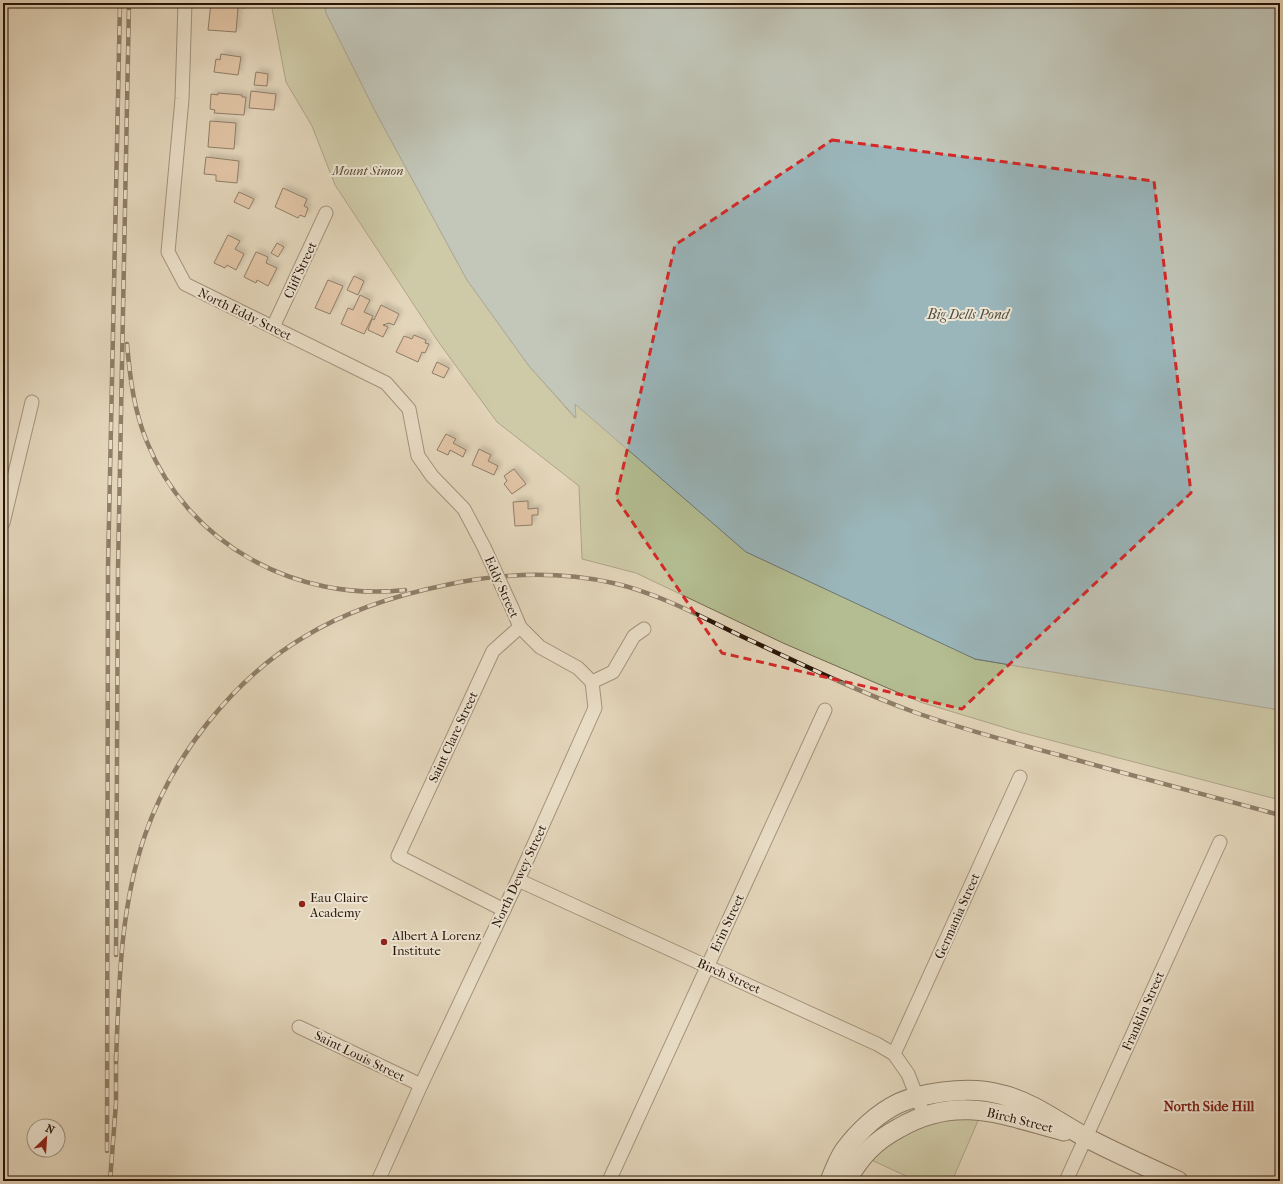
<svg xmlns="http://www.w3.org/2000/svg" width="1283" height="1184" font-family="'IM FELL French Canon',serif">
<defs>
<filter id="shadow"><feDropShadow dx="3.5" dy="-3.5" stdDeviation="2" flood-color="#0004"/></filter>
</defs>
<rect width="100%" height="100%" fill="#e3d5ba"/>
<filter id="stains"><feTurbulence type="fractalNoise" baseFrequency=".005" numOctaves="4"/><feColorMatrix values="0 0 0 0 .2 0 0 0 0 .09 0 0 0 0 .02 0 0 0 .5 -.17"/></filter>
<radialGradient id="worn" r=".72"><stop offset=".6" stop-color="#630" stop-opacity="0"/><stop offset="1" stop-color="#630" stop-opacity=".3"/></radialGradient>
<g fill="#b3bd91" stroke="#6e684c">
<path d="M271,3H324L326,13L374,109L467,280L529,366L575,418V404L975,659L1280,710V800L1019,732L920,702L783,643L636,573L582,559L579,486L497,422L437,340L335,185L312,126L286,82Z"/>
<path d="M980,1116L952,1181H917L867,1158L929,1120Z"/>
</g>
<path fill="#9ab6bb" stroke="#6c7573" d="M324,3H1280V710L975,659L746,552L575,404L576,418L529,366L467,280L374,109L326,13Z"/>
<g fill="#deb08c" stroke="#281406" filter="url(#shadow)">
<path d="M211,3H245V8L238,7L236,32L208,30Z"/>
<path d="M221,54L241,57L238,75L214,72L216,59L220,60Z"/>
<path d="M256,72L268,74L267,86L254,85Z"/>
<path d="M251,91L276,94L274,110L249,108Z"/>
<path d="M218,93L242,95V97H246L244,115L214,113L215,110L210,109L211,94L218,95Z"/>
<path d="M210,121L236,123L234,149L208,147Z"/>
<path d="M206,157L239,161L237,183L216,181V175L204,174Z"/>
<path d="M283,188L307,199L304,206L308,208L305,217L300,215L298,218L275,207Z"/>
<path d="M239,192L254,199L249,209L234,202Z"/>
<path d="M228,235L240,241L235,249L244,254L236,270L227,265L225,268L214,263Z"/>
<path d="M277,243L284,247L278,257L271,253Z"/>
<path d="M256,252L268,257L266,263L277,268L268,286L257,280L256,283L244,277Z"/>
<path d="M354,276L364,281L358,295L347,290Z"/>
<path d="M328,280L343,286L330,314L315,308Z"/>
<path d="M360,295L370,300L364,312L373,316L364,334L341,324L348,308L353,310Z"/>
<path d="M381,305L399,314L394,325L389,323L383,325L388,327L383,337L368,330L372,319L374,320Z"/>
<path d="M414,335L426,340L425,343L429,344L425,353L422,352L418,362L396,352L404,336L412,339Z"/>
<path d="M437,362L449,368L444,378L432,373Z"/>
<path d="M446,434L456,439L453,443L466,450L463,457L450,450L448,455L437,450Z"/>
<path d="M479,449L491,455L488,461L498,466L494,475L472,465Z"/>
<path d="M514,469L526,484L512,494L504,484L507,481L504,476Z"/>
<path d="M528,501V509L538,508V515H532V525L515,526L513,502Z"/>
</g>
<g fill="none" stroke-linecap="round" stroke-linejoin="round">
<defs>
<g id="minor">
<path d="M185,3L182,99L168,252L185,284L386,383L409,409L418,456L432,476L464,509L484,547"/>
<path d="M273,327L326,213"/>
<path d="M3,523L32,402"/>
<path d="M512,608L520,627L540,647L578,668L592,682"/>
<path d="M592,682L613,672L634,636L644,629"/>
<path d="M518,880L877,1044L894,1054L908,1074L924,1115"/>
<path d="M504,910L398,856L493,651L520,627"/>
<path d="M299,1027L421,1085"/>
<path d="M894,1054L1020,777"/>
<path d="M378,1181L421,1085L518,880L595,708L592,682"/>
<path d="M609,1181L825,710"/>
<path d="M1066,1181L1220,842"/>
</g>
<g id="secondary">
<path d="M830,1181C834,1171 838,1160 844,1151C858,1132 878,1113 899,1103C913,1097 928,1094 943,1092C964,1089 983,1089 1003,1095C1034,1103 1059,1123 1087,1138C1116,1153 1147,1167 1178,1181"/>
<path d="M846,1181C861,1156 873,1142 899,1128C958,1094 1003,1115 1064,1131"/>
</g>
</defs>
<use href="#minor" stroke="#574433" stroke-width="15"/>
<use href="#secondary" stroke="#281406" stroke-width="21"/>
<use href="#minor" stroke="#ede4d2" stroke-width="13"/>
<use href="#secondary" stroke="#ede4d2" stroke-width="19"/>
<defs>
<g id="rail">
<path d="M127,344C130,378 134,411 147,442C189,545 296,602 405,590"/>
<path d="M116,955L118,569L129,3"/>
<path d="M116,1061C119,985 120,907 145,835C172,757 233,679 304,637C348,610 397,595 446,585C501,573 558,571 613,583C657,593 698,615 739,635C797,662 854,690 914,712C961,729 1011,742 1059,755C1133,776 1206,795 1280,815"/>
<path d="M107,1151L108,568L120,3"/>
<path d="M110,1181L116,1103V1055"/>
</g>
</defs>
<use href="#rail" stroke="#281406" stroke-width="4.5"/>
<use href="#rail" stroke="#ede4d2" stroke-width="3" stroke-dasharray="9" stroke-linecap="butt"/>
<defs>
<path id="minor-bridge" d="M484,547L512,608"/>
</defs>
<use href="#minor-bridge" stroke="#574433" stroke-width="15" stroke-linecap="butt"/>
<use href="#minor-bridge" stroke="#ede4d2" stroke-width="13"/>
</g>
<path d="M0 0H1283V1184H0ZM832,140L1154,181L1191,493L962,709L722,653L616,498L675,245Z" fill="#e3d5ba" fill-opacity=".55" fill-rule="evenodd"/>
<path fill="none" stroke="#d62828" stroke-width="3" stroke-dasharray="8 5" stroke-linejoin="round" d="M832,140L1154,181L1191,493L962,709L722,653L616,498L675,245Z"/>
<g fill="#8f2418" stroke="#ede4d2" stroke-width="1.5">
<circle cx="302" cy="904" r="4"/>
<circle cx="384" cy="942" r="4"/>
</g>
<g text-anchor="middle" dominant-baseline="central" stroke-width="4" stroke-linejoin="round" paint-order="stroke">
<g font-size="13" font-style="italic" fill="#524730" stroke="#ede4d2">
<text x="368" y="170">Mount Simon</text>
</g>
<g font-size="13" fill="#281406" stroke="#ede4d2">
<text transform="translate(300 270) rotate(-65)">Cliff Street</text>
<text transform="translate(245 314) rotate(26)">North Eddy Street</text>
<text transform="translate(502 587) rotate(66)">Eddy Street</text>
<text transform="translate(453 737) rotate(-65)">Saint Clare Street</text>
<text transform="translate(519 876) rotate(-65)">North Dewey Street</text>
<text transform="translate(957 916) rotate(-66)">Germania Street</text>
<text transform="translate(727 923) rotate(-65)">Erin Street</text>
<text transform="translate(729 976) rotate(24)">Birch Street</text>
<text transform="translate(1143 1011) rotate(-66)">Franklin Street</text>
<text transform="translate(360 1056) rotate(26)">Saint Louis Street</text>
<text transform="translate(1020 1120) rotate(14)">Birch Street</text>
</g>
<g font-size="13" fill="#281406" stroke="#ede4d2" text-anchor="start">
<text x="310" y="897">Eau Claire<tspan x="310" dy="15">Academy</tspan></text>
<text x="392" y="935">Albert A Lorenz<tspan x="392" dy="15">Institute</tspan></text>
</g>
<g font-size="14" font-style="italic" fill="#504d45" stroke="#ede4d2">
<text x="968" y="314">Big Dells Pond</text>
</g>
<g font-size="14" font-weight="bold" fill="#7a1f14" stroke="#ede4d2">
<text x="1209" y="1106">North Side Hill</text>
</g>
</g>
<rect width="1283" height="1184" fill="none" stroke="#e3d5ba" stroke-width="16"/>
<rect x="4" y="4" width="1275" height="1176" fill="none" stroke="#281406" stroke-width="2"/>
<rect x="8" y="8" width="1267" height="1168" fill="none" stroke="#281406"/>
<g transform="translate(46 1138) rotate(25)"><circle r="19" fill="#ede4d2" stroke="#9e9180"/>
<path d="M0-3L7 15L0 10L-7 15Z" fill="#8f2418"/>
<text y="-6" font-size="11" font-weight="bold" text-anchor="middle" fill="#281406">N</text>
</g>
<rect width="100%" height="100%" filter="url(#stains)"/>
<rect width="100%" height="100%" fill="url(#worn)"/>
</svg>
